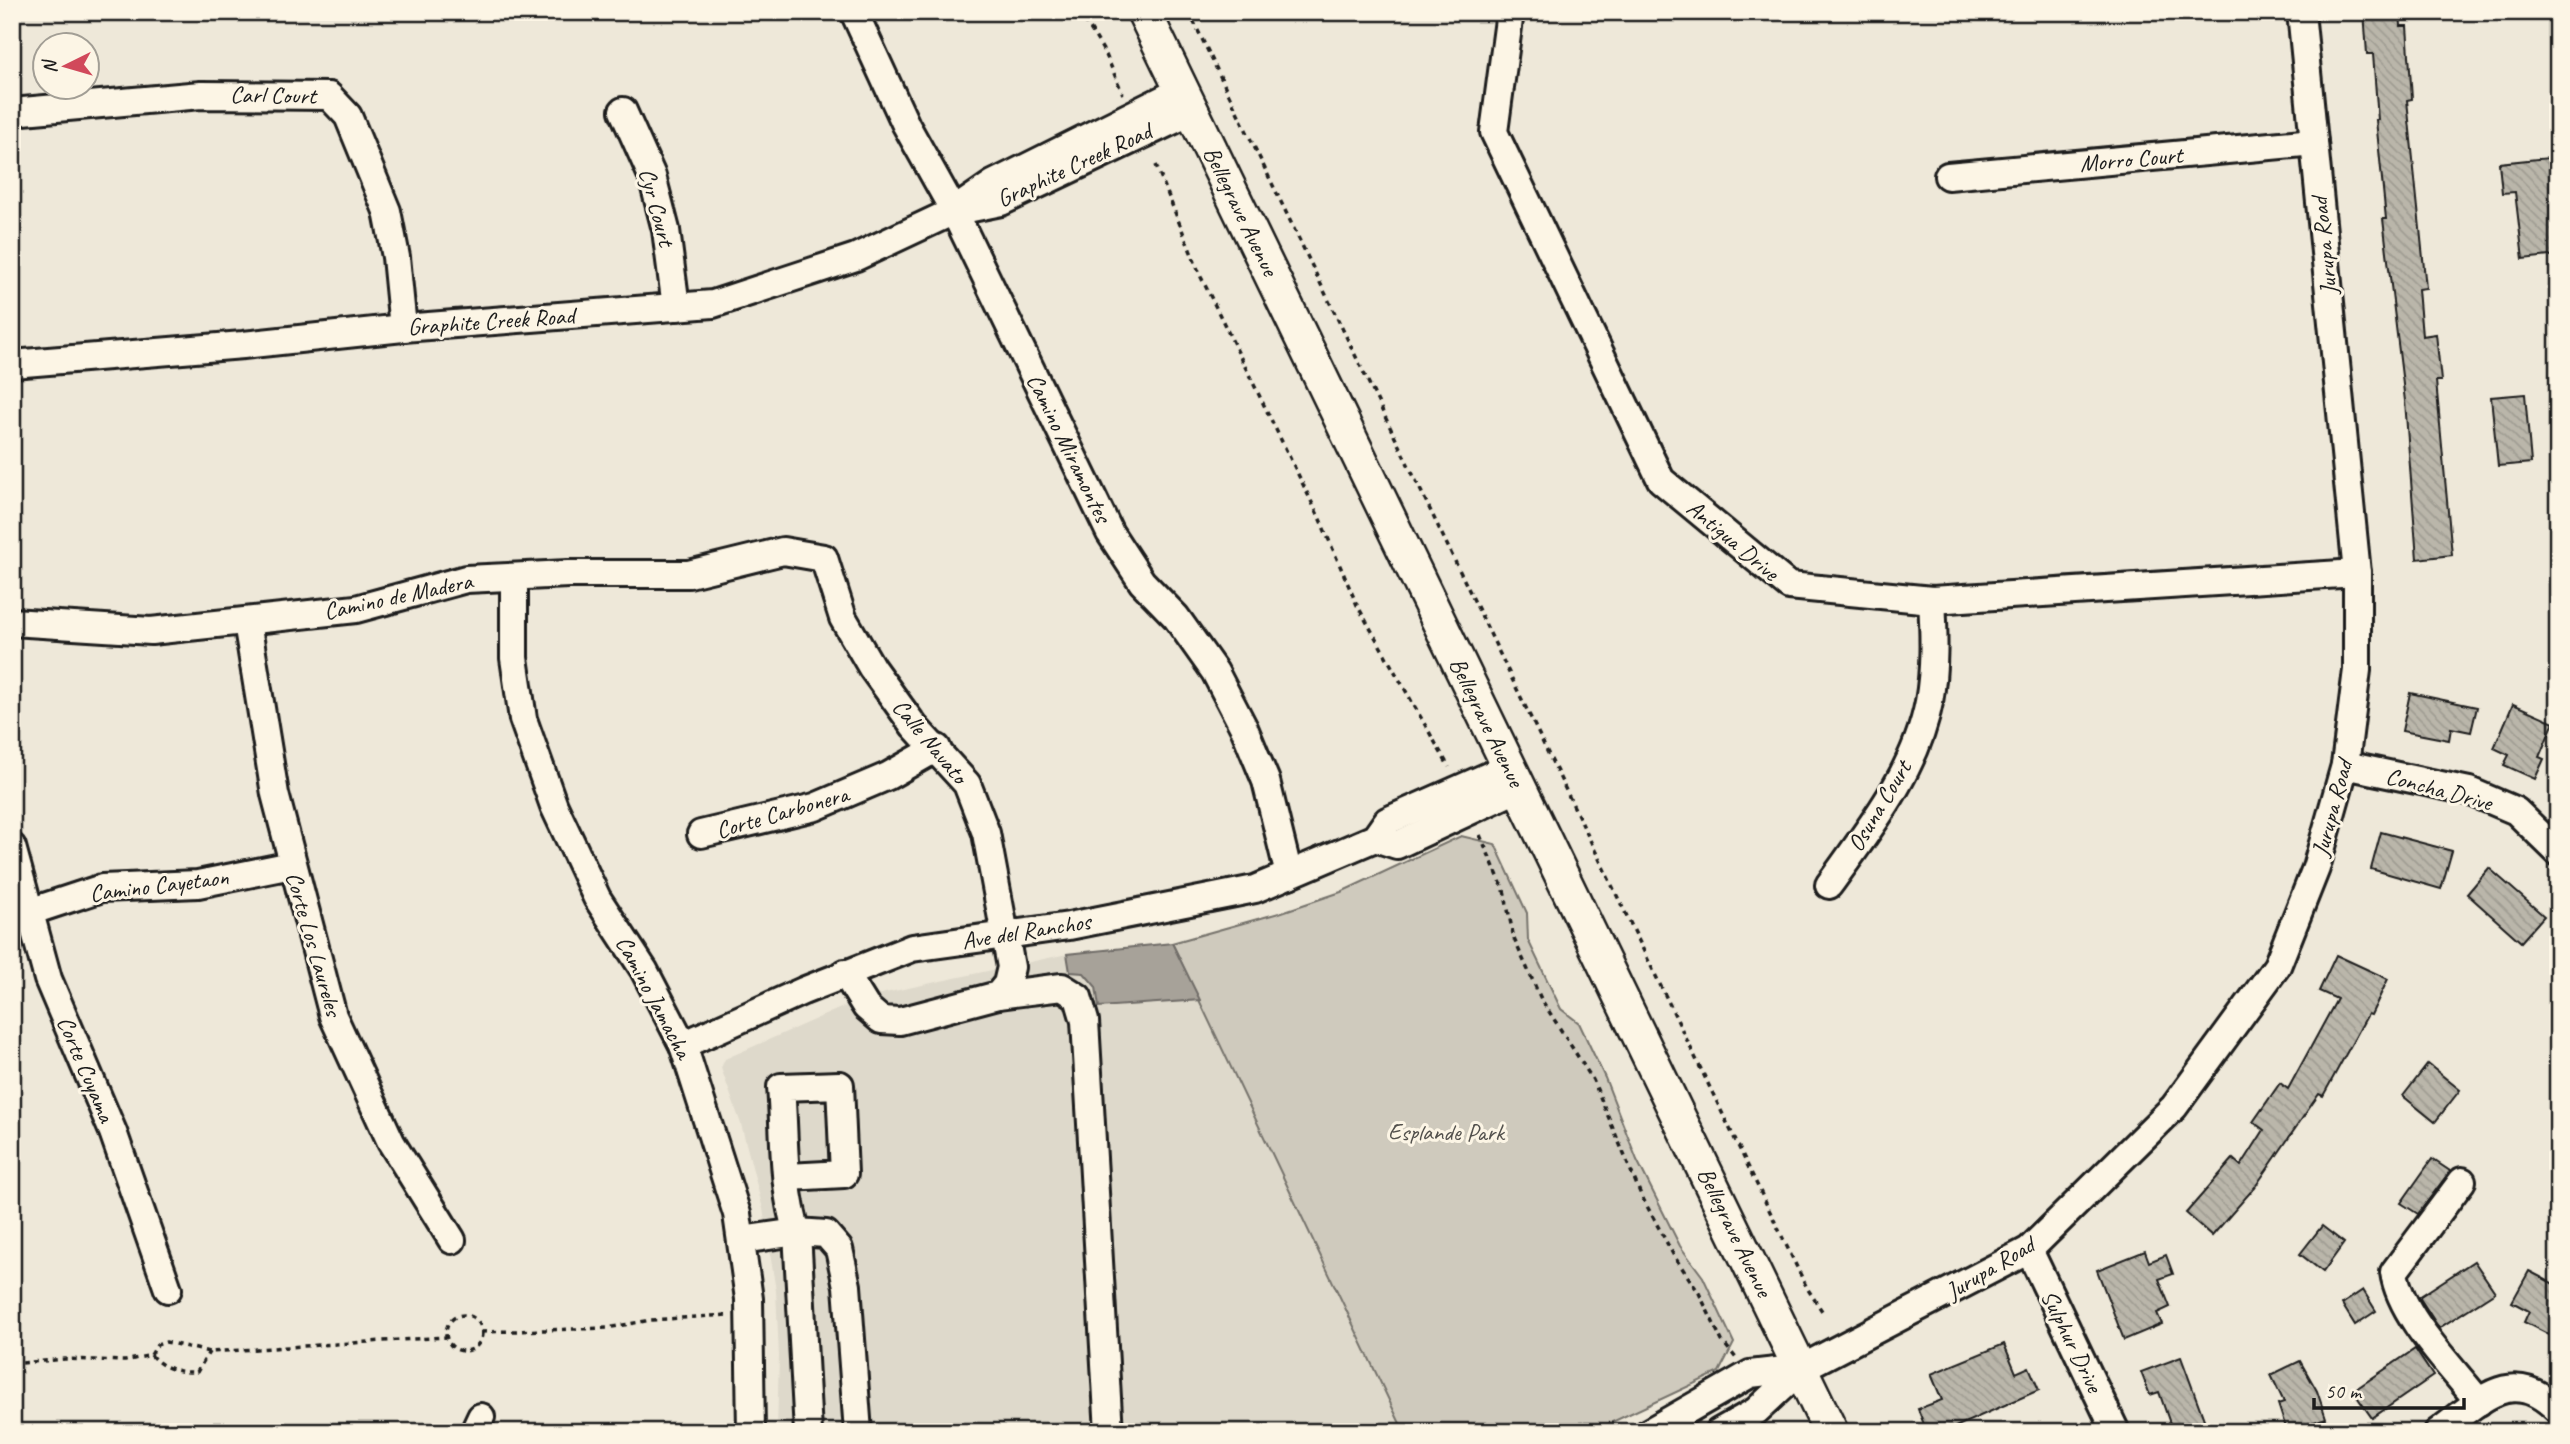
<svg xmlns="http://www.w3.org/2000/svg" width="2570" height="1444" font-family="Caveat,sans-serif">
<defs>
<pattern id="building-back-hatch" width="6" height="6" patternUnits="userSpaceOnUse" patternTransform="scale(1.75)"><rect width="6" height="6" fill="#bab6aa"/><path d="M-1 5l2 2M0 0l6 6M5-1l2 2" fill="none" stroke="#9f9c92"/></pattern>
</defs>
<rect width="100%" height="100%" fill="#eee8d9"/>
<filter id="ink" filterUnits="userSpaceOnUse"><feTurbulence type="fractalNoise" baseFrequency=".0143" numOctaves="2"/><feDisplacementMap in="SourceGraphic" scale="14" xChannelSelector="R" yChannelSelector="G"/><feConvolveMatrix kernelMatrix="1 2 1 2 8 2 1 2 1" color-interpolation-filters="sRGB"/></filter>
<g filter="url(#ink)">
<path fill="#ded9cb" d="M1067,954L1070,972H1084L1096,987L1099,1007L1200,1000L1404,1432H777L779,1356L776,1291L763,1209L741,1124L721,1068L725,1059L843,1007L885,993Z"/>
<path fill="#cfcabd" stroke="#76736c" stroke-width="2" d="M1461,836L1495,844L1527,913L1528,940L1561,1009L1579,1023L1605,1078L1637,1160L1680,1246L1703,1277L1734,1343L1719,1372L1591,1432H1404L1172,943L1279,913L1341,892Z"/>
<path fill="#a7a299" stroke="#6f6c67" stroke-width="2" d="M1172,943L1200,1000L1099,1007L1096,987L1084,973L1070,972L1067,954Z"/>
<g fill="url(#building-back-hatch)" stroke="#1c1c1c" stroke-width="2">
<path d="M2364,12H2400L2401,26H2407L2412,99L2407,100L2426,288L2418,289L2422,336L2436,334L2441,381H2436L2452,555L2417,559L2405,401L2383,219H2386L2376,120H2378L2373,54H2367Z"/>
<path d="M2558,157V255L2523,259L2515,192L2502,193L2499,163Z"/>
<path d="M2525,394L2531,463L2498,466L2491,397Z"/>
<path d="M2410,693L2477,707L2471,732L2451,728L2449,740L2402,731Z"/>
<path d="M2513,704L2554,722L2539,757L2544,759L2535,779L2504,765L2509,755L2494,748Z"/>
<path d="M2381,832L2452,851L2441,889L2371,869Z"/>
<path d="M2489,868L2544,916L2521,942L2467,894Z"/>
<path d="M2336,955L2388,979L2371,1015L2368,1014L2323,1096L2319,1094L2255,1187L2212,1236L2186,1213L2233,1159L2241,1166L2264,1130L2253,1122L2280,1083L2288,1089L2337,999L2319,991Z"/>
<path d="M2428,1064L2460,1090L2435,1122L2403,1096Z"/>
<path d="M2432,1159L2450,1171L2418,1214L2401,1203Z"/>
<path d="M2322,1226L2344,1243L2323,1272L2300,1254Z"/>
<path d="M2145,1251L2149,1262L2166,1255L2173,1274L2159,1279L2170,1307L2157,1313L2162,1324L2124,1340L2097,1270Z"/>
<path d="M2474,1261L2495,1292L2439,1328L2419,1297Z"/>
<path d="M2529,1271L2558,1286V1328L2553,1337L2524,1322L2529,1311L2512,1302Z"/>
<path d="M2363,1290L2376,1311L2355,1325L2342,1304Z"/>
<path d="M2004,1344L2016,1373L2029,1367L2039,1390L1944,1432H1927L1918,1409L1942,1400L1931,1374Z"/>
<path d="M2415,1349L2433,1376L2372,1418L2353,1391Z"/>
<path d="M2181,1357L2206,1425L2188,1432H2173L2159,1392L2150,1395L2141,1372Z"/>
<path d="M2300,1361L2317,1391L2326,1418L2287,1431L2278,1404L2284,1402L2271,1375Z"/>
</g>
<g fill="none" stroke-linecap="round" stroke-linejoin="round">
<defs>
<g id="minor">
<path d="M854,12L906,125L954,211L1110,533L1142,582L1176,617L1215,672L1244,728L1266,781L1289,875"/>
<path d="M1510,12L1494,132L1661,480L1789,586L1932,600L2357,573"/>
<path d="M623,111L652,176L666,230L676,307"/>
<path d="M12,112L201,95L329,96L348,116L387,211L396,257L403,328"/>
<path d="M1948,176L2314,142"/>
<path d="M962,210L1001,202L1193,111"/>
<path d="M12,364L243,345L403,328L713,304L856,257L954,211L993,184L1182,90"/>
<path d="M514,577V658L523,719L554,806L597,898L644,970L683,1045L737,1214L749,1299L751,1432"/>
<path d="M12,622L151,631L356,609L466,579L568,574H689L783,551L824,558L843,618L872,668L914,726L967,784L986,833L1011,967L1007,984L998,995L900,1021L881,1020L866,1007L845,973"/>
<path d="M247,622L275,794L333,1016L391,1142L452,1240"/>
<path d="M2345,765L2469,791L2516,811L2558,852"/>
<path d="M701,834L815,807L888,776L937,748"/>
<path d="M1375,838L1397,845L1519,788"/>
<path d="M12,847L48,979L113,1132L168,1289"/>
<path d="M1829,885C1869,829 1916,771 1929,702C1935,668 1934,634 1932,600"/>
<path d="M29,912L102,888L198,884L292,865"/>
<path d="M998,995L1062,987L1078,997L1085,1021L1109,1432"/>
<path d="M683,1045L803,991L912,948L1069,926L1255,889L1375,838L1387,821L1509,767"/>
<path d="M788,1177L844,1174L840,1085L781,1087C785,1134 782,1187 797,1232L808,1432"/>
<path d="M2462,1181L2394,1272C2400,1316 2451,1366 2479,1402"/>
<path d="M741,1240L797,1232L826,1234L839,1249L847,1286L858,1432"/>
<path d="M2029,1250L2116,1432"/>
<path d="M474,1432L481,1417"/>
<path d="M1649,1432L1750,1374L1802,1368"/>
<path d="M1719,1432L1756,1411L1802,1368L2029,1250L2174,1107L2277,966L2316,868L2345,765L2357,670V573L2301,12"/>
<path d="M2438,1432C2480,1402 2511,1363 2558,1410"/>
</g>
<path id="major" d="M1144,12L1831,1432"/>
</defs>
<use href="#minor" stroke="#1c1c1c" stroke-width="32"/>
<use href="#major" stroke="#1c1c1c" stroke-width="38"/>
<g stroke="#1c1c1c" stroke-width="3.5" stroke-dasharray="5 5" stroke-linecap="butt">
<path d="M1080,12L1106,55L1123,94"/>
<path d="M1189,12L1807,1288L1824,1314"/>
<path d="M1156,165L1201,277L1319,517L1357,605L1449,767"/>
<path d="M1480,835L1504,890L1514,939L1541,999L1593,1080L1641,1195L1674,1256L1699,1293L1722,1341L1736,1358"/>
<circle cx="464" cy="1333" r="18"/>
<path d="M482,1332L607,1328L651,1320L727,1315"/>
<path d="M151,1355C161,1368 180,1373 197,1372L209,1352"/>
<path d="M12,1364L64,1359L125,1361L151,1355L157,1345L166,1342L209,1352L447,1337"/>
</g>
<use href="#minor" stroke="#fcf5e5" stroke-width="26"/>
<use href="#major" stroke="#fcf5e5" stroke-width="33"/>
</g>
</g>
<g text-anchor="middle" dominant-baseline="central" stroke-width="6" stroke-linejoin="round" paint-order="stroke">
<g font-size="24" fill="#1c1c1c" stroke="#fcf5e5">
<text transform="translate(273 95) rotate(1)">Carl Court</text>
<text transform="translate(2131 159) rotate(-5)">Morro Court</text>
<text transform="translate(1074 165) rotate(-25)">Graphite Creek Road</text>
<text transform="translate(657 207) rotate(75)">Cyr Court</text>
<text transform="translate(1241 211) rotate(64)">Bellegrave Avenue</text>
<text transform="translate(2324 246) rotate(-96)">Jurupa Road</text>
<text transform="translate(491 321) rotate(-4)">Graphite Creek Road</text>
<text transform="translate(1069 448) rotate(64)">Camino Miramontes</text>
<text transform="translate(1733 540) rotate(40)">Antigua Drive</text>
<text transform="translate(398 596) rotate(-12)">Camino de Madera</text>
<text transform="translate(1487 722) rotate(64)">Bellegrave Avenue</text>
<text transform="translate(930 741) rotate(50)">Calle Navato</text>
<text transform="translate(2439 789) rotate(15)">Concha Drive</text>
<text transform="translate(1879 806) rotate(-59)">Osuna Court</text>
<text transform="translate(2332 808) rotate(-75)">Jurupa Road</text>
<text transform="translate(782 812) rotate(-16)">Corte Carbonera</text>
<text transform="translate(159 885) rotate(-7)">Camino Cayetaon</text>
<text transform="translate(1026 931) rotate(-9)">Ave del Ranchos</text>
<text transform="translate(314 944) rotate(74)">Corte Los Laureles</text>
<text transform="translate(654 997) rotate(62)">Camino Jamacha</text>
<text transform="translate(86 1069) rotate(67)">Corte Cuyama</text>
<text transform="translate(1735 1232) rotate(64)">Bellegrave Avenue</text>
<text transform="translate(1990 1268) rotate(-31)">Jurupa Road</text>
<text transform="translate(2072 1341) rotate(64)">Sulphur Drive</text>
</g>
<g font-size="24" fill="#52504c" stroke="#fcf5e5">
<text x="1446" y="1132">Esplande Park</text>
</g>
</g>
<rect width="2570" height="1444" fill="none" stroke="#fcf5e5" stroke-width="42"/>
<rect x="21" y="21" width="2528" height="1402" fill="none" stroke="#1c1c1c" stroke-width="2.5" filter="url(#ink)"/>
<g transform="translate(66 66) rotate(265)"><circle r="33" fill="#fcf5e5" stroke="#a29e95" stroke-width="2"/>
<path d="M0-5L12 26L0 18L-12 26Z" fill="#d1495b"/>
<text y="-10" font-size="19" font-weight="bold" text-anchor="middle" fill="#1c1c1c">N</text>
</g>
<path d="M2314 1398v10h150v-10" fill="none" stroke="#1c1c1c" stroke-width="3.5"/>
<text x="2325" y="1398" font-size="21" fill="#1c1c1c" stroke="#fcf5e5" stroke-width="5" paint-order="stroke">50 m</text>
</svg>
